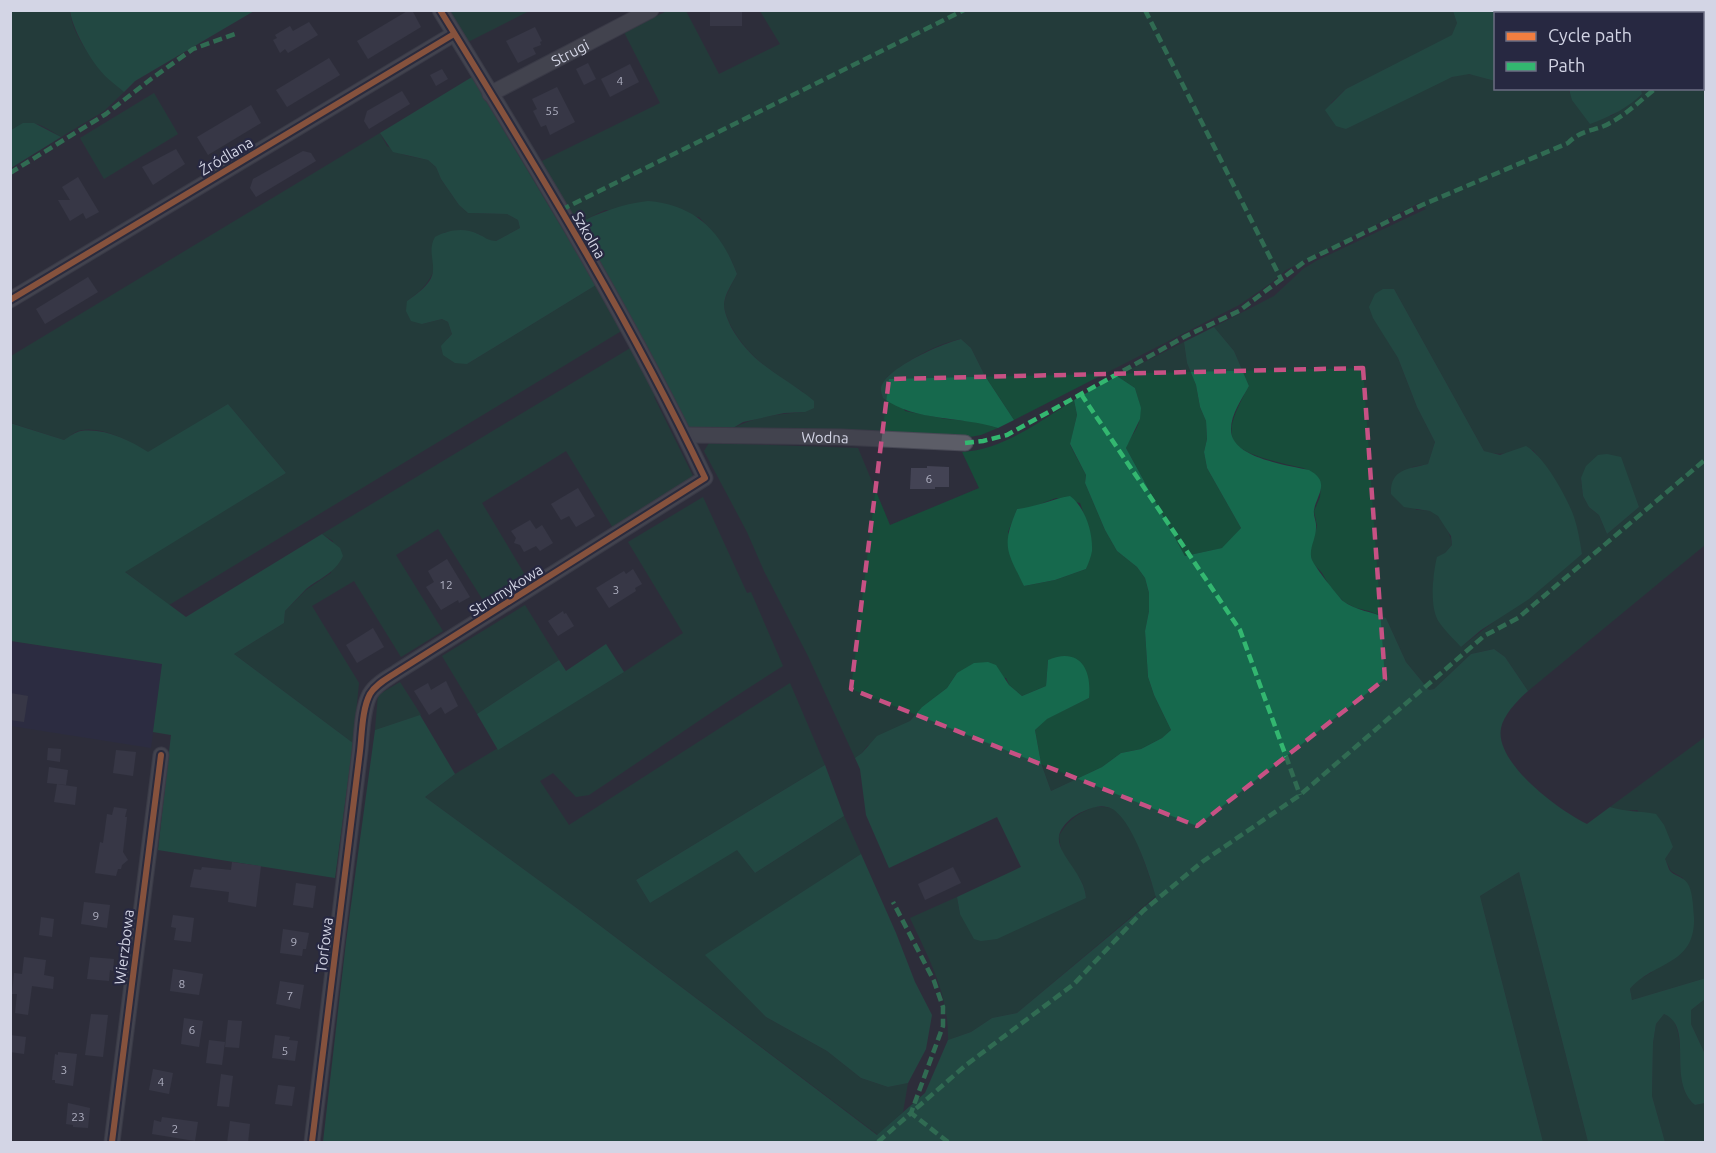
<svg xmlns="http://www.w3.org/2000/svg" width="1716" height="1153" font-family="Ubuntu,sans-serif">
<rect width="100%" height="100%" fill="#2d2e3b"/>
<path fill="#2b2c4a" d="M10,641L162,664L151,748L11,726Z"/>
<g fill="#174d3a" fill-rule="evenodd">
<path d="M10,11H70C73,41 102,72 124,92L104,111L61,137C41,125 33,117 11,130Z"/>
<path d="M449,11H529L468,42Z"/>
<path d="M667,11H686L719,74L780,44L760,11H1453L1457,23L1453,35L1346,89L1331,103L1346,129C1372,116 1443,74 1468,74C1477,75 1487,79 1495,81L1496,88L1569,89V92L1611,116L1635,100L1642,94L1641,89L1702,88V14H1499L1496,11H1705V545L1528,691L1505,657L1494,649L1471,654L1434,689L1429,690L1406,662L1386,618L1369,611L1356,608L1344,602L1330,587L1322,573L1312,562L1310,551L1317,526L1314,511L1320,497L1321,484C1317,480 1313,473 1308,470C1302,467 1292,466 1285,464C1227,449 1218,441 1249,386L1234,351L1214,327L1274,296L1303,269L1316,261L1426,209L1419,203L1286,270L1271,283L1239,305L1014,420L985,376L971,348L961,339C935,344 907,361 887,377L905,411L946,419L979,422L998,428L981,435L970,437L728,431C751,417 777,414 805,412L803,392C773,372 749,359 731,326C728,320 724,311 724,304C726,293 732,284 737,274C729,251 716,235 699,217L605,210L574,225L542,161L660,103L624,32ZM1394,289L1484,451C1500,457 1516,451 1533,450C1560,483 1575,512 1582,554L1461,647L1433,580L1445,553L1452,545C1451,534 1442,516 1431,511C1427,510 1421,510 1416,510L1412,467L1428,464L1435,442L1417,407L1398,358L1386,338ZM1620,457L1639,507L1607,534L1599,515L1589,507L1583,496L1581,478Z"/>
<path d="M154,93L178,134L104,179L80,138Z"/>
<path d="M380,133L387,146L404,155L428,160L436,167L441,179L459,205L468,213L507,214L518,220L520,228L496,241C488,242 485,237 478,234C467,229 455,230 444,233C435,266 437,280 407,301L422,324L442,319L448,322L452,334L447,339L467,364L596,285L623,330L169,605L124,571L286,473L228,404L148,453C131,441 96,423 76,432C72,434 68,438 64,440L11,423V356Z"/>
<path d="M1184,342L1187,363L1196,385L1200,407L1206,421L1207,439L1204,452L1207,468L1241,528L1223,548L1185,556L1126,448C1129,439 1134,434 1137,427C1143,414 1139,401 1135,388L1117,376Z"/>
<path d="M632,347L657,394L654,397L694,478L613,528L566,451L482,503L528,580L486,605L438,529L396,555L443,631L401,657L354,581L312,606L359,683L353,743L234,654L284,623L285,611L306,590L331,573L333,541L322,534Z"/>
<path d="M1074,400L1077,415L1070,445L1086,475L1085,483L1105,530L1117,551L1137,567L1145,578L1149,593V611L1145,631L1148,677L1154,695L1171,730L1162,738L1141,749L1121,753L1102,767L1051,791L1041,763L1035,730L1046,719L1089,698L1048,660L1046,686L1022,696L1009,685L1006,678L957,673L947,688L922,707L910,721L867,746L862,753L855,758L808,656L764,571L747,532L704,451L709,443L858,448L890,525L979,488L962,452C1003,450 1040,421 1074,400ZM1056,498L1080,503C1089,528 1094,543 1086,569L1055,580L1024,586L1008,532L1017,509L1030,508Z"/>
<path d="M703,497L747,593L751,592L783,666C717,707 654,752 589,795L576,797L553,773L540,781L569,825L790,683L825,765L636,880L650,903L737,849L755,873L844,816L861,854L706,955L766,1017L827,1051L861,1078L888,1087L908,1083L903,1112L878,1135L582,912L425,797L455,774L624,672L683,633L628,542Z"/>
<path d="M525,605L559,660L477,714L442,656Z"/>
<path d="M400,682L421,715L375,730L378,695Z"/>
<path d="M1705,737L1706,978L1632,1000L1630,989L1637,981L1652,972L1683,878L1671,871L1665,859L1673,847L1637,810L1623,811L1610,807Z"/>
<path d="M1094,807C1103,807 1109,806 1117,811C1134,823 1149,876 1156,896L1017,1013L992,1018L971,1032L948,1040C949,994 929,959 910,918L957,897L960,914L1086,898C1085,877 1069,869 1062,851C1060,846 1060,841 1059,836C1068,820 1077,814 1094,807Z"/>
<path d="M1519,872L1588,1142H1543L1480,896Z"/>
<path d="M1705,999V1054L1691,1024V1010Z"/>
<path d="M1664,1014L1672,1018C1689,1044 1670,1084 1695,1105L1705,1103V1142H1665L1652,1096L1653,1043L1656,1024Z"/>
</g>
<g fill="#16694d">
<path d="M70,10H254V11L135,81L124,92C116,85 106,78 99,69C88,55 72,28 70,10Z"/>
<path d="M1453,11H1496L1499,13L1496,14L1495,81L1469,74L1452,77L1346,129L1336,126L1325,110L1346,89L1452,35L1457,23Z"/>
<path d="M472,77L596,285L467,364L455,363L443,355L441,346L452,334L448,322L442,319L422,324L411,321L406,311L407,301C417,294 432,284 433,271C434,258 428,250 435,237C448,230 464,227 478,234C485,237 488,241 496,241L520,228L518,220L507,214L468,213L459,205L441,179L436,167L428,160L393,152L380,133Z"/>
<path d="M1569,89H1641L1642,94C1628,108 1609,117 1590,124L1572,100Z"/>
<path d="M23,123H34L61,137L11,168V130Z"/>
<path d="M648,201C695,205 721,231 737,274C732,284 725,293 724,304C724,312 728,320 731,327C753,366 781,374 814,401V408L805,412L784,413L743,422L728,431L689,428L574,225C599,213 621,204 648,201Z"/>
<path d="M1383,289H1394L1484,451L1500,455L1526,446C1544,456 1567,497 1574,517C1578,529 1580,542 1582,554L1529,599L1481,630L1461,647C1454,639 1445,631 1439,622C1429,607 1433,574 1437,557L1445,553L1452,545L1451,536L1438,516L1430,511L1404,507L1391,494C1390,469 1408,469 1428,464L1435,442L1417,407L1398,358L1373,318L1369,307L1375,294Z"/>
<path d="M1214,327L1234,351L1249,386C1242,399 1231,414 1231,429C1230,458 1288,465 1309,470C1331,482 1317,494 1314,510C1313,516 1317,523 1316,528C1316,539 1308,550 1312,560C1315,567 1337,595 1343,601C1354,610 1373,612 1386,618L1406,662L1429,690L1434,689L1471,654L1494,649L1505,657L1528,691C1518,700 1504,714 1501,728C1494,763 1560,811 1587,824L1610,807C1625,812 1640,811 1656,814L1664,825L1673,847L1665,859C1667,862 1668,869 1671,872C1677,877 1685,877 1689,886C1693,895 1693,908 1694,918C1695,966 1653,961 1630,989L1632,1000L1706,978L1705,999L1691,1010V1024L1705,1054V1103L1695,1105C1666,1080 1695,1027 1664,1014L1656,1024L1653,1043L1652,1096L1665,1142H1588L1519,872L1480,896L1543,1142H323L346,942L375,730L420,715L455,774L425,797L582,912L877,1135L925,1093L948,1040L971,1032L992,1018L1017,1013L1156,897C1150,875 1130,811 1107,807C1099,805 1091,808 1084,811C1075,814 1061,825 1059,836C1056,854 1085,874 1086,898L997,939L981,941L974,939L960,914L957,897L1021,867L997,817L889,868L866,815L860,769L855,758L862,753L877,736L910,721L922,707L947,688L957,673L974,663L988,662L996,665L1009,685L1022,696L1046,686L1048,660C1079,647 1092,668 1089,698L1047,719L1035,730L1041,763L1051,791L1102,767L1121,753L1141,749L1162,738L1171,730L1154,695L1148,677L1145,631L1149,611V593L1145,578L1137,567L1117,551L1105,530L1085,483L1086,475L1070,444L1077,415L1074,400L1117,376L1135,388L1141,408L1140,419L1126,448L1185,556L1222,548L1241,528L1207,468L1204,452L1207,439L1206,421L1200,407L1196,385L1187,363L1184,342Z"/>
<path d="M961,339L971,348L985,376L1014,420L998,428C961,416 916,422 883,398C882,395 881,392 881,389C883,369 943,343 961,339Z"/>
<path d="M228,404L286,473L125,572L186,617L322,534L340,548L343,556C335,573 320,578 306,589C299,596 292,604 285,611L284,623L234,654L353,743L335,878L158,850L171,735L153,732L162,664L11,641L10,423L64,440C69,437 75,432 81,431C105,428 129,440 148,452Z"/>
<path d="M1607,454L1621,457L1639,507L1607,534L1599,515L1589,507L1583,496L1581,478L1586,466L1598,455Z"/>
<path d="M1070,496C1085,507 1093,532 1092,551C1091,557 1088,564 1086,569L1055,580L1024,586C1007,551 1001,547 1017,509C1036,507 1052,499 1070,496Z"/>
<path d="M606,644L624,672L498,750L477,714L559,660L566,671Z"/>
<path d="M825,765L844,816L755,873L737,850L650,903L636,880Z"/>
<path d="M861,854L896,933L915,982L932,1015L926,1049L908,1083L888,1087L861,1078L827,1051L766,1017L705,955Z"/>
</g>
<g fill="#434354">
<path d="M409,10H412L421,27L368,59L357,41Z"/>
<rect x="710" y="10" width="32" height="16"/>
<path d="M309,22L318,35L288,53L285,49L280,53L273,40L277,38L275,35L290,26L293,31Z"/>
<path d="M535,27L542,41L540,42L541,45L533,48L536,54L518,63L506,41Z"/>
<path d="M329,58L340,75L287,107L276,90Z"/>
<path d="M588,63L596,79L584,85L576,69Z"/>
<path d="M630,64L639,82L610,97L601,79Z"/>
<path d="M442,69L448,79L436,86L430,75Z"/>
<path d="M557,87L575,122L550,135L546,125L541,127L533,111L537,109L532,99Z"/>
<path d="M402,91L410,104L369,129L364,121L367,111Z"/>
<path d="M251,105L261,123L208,155L197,137Z"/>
<path d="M176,149L185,164L153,185L142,167Z"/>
<path d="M303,151L311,153L316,161L256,197L250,188L253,179Z"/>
<path d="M78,177L99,212L86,219L83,213L70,221L58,200H70L62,187Z"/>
<path d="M88,277L98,292L45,324L36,309Z"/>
<path d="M927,466L949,467V487H935V489H910L911,468H927Z"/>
<path d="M578,488L595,516L576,527L569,516L561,520L551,504Z"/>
<path d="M530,520L536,529L542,525L553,543L540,551L536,546L524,552L520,545L514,543L516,538L511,531Z"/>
<path d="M447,559L470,597L459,603L458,600L441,610L426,587L434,582L428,571Z"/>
<path d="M633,569L642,584L635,588L636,591L609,608L596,588L624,571L626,574Z"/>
<path d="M563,611L564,614L566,613L574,626L558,636L548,621Z"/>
<path d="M373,628L384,647L357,663L346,645Z"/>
<path d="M446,681L458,706L445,714L441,707L429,715L414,691L428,683L431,690Z"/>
<path d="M10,693L28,696L24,722L10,720Z"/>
<path d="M48,748L61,749L60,762L47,760Z"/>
<path d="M116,750L136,752L133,776L113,773Z"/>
<path d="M49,767L68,770L66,785L47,783Z"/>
<path d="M57,784L77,787L75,805L54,802Z"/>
<path d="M114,807L127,809L125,817H127L123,852L128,860L122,865L121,869H118L116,876L95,873L100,842L103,843L107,814L112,815Z"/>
<path d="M232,862L261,866L256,907L228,902L229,892L190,887L194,869L201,870L202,867L231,870Z"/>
<path d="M953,867L961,883L925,900L918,884Z"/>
<path d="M296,883L316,886L313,908L293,905Z"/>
<path d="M84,902L110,905L107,928L81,924Z"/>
<path d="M173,915L194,918L191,942L174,940L176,928L171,927Z"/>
<path d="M41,917L54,919L52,937L39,935Z"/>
<path d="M283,929L309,933L306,949H303L302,956L280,953Z"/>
<path d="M24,957L46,960L44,975L54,977L53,989L32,986L28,1015L15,1013L17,994H12L14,973L22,974Z"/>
<path d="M90,957L114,959L113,971L110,970L109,981L87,979Z"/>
<path d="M173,969L203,974L199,995L170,991Z"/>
<path d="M280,981L304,985L300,1009L276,1004Z"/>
<path d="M91,1014L108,1015L103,1057L85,1055Z"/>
<path d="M184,1018L203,1021L199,1047L181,1044Z"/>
<path d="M228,1020L242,1021L239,1048L225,1047Z"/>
<path d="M10,1035L26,1037L24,1054L10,1052Z"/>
<path d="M275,1035L290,1037L289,1040L298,1041L295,1061L272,1058Z"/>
<path d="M209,1040L225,1042L222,1065L206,1063Z"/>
<path d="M58,1052L77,1054L73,1086L55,1083V1080H52L55,1054L58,1055Z"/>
<path d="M153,1069L173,1073L169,1094L149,1090Z"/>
<path d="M221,1074L233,1076L229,1107L217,1106Z"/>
<path d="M278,1085L295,1087L292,1106L275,1104Z"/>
<path d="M68,1103L90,1108L88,1128L73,1127V1125L66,1124Z"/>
<path d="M162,1117L198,1122L195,1141L152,1134L154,1120L161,1122Z"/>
<path d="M230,1121L250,1124L248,1143H227Z"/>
</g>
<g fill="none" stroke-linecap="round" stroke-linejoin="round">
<defs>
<g id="street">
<path id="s1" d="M490,94L651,10"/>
<path d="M10,300L454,34"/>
<path id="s2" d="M685,435L841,437L965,443"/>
<path d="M112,1142L161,755"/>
<path d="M312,1142L360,751C362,734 362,709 370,694C376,684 388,678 397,672L705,478C628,316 534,163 440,10"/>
</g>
</defs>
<use href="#street" stroke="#484955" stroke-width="17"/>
<use href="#street" stroke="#5c5d67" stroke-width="15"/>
<g stroke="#33b770" stroke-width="4.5" stroke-dasharray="9 4.5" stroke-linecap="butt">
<path d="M1145,10L1282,281"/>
<path d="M1608,10L1609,14"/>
<path d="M1702,74L1706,73"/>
<path d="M10,173L106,114L151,79L193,49L238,33"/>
<path d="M561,210L964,10"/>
<path d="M1081,394L1240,630L1300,795"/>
<path d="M965,443L983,441L1007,435L1186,336L1239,311L1304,262L1422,205L1568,143C1583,128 1595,132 1610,123C1627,114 1641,100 1656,88"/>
<path d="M878,1142L911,1113L943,1026V1007L934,981L893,902"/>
<path d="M948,1142L911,1113L966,1065L1074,984L1143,911L1202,862L1300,795L1484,636L1518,618L1706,459"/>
</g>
<defs>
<g id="cycleway">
<path d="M10,300L454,34"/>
<path d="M112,1142L161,755"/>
<path d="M312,1142L360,751C362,734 362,709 370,694C376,684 388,678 397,672L705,478C628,316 534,163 440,10"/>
</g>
</defs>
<use href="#cycleway" stroke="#272841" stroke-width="10"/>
<use href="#cycleway" stroke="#f27e40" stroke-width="6"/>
</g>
<path d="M0 0H1716V1153H0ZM1363,368L1385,679L1197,826L851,689L889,379Z" fill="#2d2e3b" fill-opacity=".55" fill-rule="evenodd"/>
<path fill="none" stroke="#c75184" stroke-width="4.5" stroke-dasharray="12 8" stroke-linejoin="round" d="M1363,368L1385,679L1197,826L851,689L889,379Z"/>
<g text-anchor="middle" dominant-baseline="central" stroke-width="4.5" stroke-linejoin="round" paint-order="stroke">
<g font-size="12" fill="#afb0c1">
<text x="620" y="80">4</text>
<text x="552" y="110">55</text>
<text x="929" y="478">6</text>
<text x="446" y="584">12</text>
<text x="616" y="589">3</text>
<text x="96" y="915">9</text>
<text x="294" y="941">9</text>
<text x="182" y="983">8</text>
<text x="290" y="995">7</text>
<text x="192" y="1029">6</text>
<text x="285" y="1050">5</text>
<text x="64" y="1069">3</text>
<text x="161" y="1081">4</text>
<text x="78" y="1116">23</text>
<text x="175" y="1128">2</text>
</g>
<g font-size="15" fill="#d3d5e5" stroke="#272841">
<text stroke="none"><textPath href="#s1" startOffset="90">Strugi</textPath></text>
<text transform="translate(226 156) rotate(-31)">Źródlana</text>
<text transform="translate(589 235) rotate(60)">Szkolna</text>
<text stroke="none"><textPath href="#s2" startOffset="140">Wodna</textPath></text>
<text transform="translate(506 590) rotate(-32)">Strumykowa</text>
<text transform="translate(324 945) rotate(-83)">Torfowa</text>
<text transform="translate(124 947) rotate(-83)">Wierzbowa</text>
</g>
</g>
<rect width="1716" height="1153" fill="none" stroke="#d3d5e5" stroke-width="24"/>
<rect x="1494" y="12" width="210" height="78" fill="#272841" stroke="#6c6d83" stroke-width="1.5"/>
<rect x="1506" y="32" width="30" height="9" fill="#f27e40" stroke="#6c6d83" stroke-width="1.5"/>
<text x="1548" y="42" font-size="18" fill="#d3d5e5">Cycle path</text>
<rect x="1506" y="62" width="30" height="9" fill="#33b770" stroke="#6c6d83" stroke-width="1.5"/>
<text x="1548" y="72" font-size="18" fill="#d3d5e5">Path</text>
</svg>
